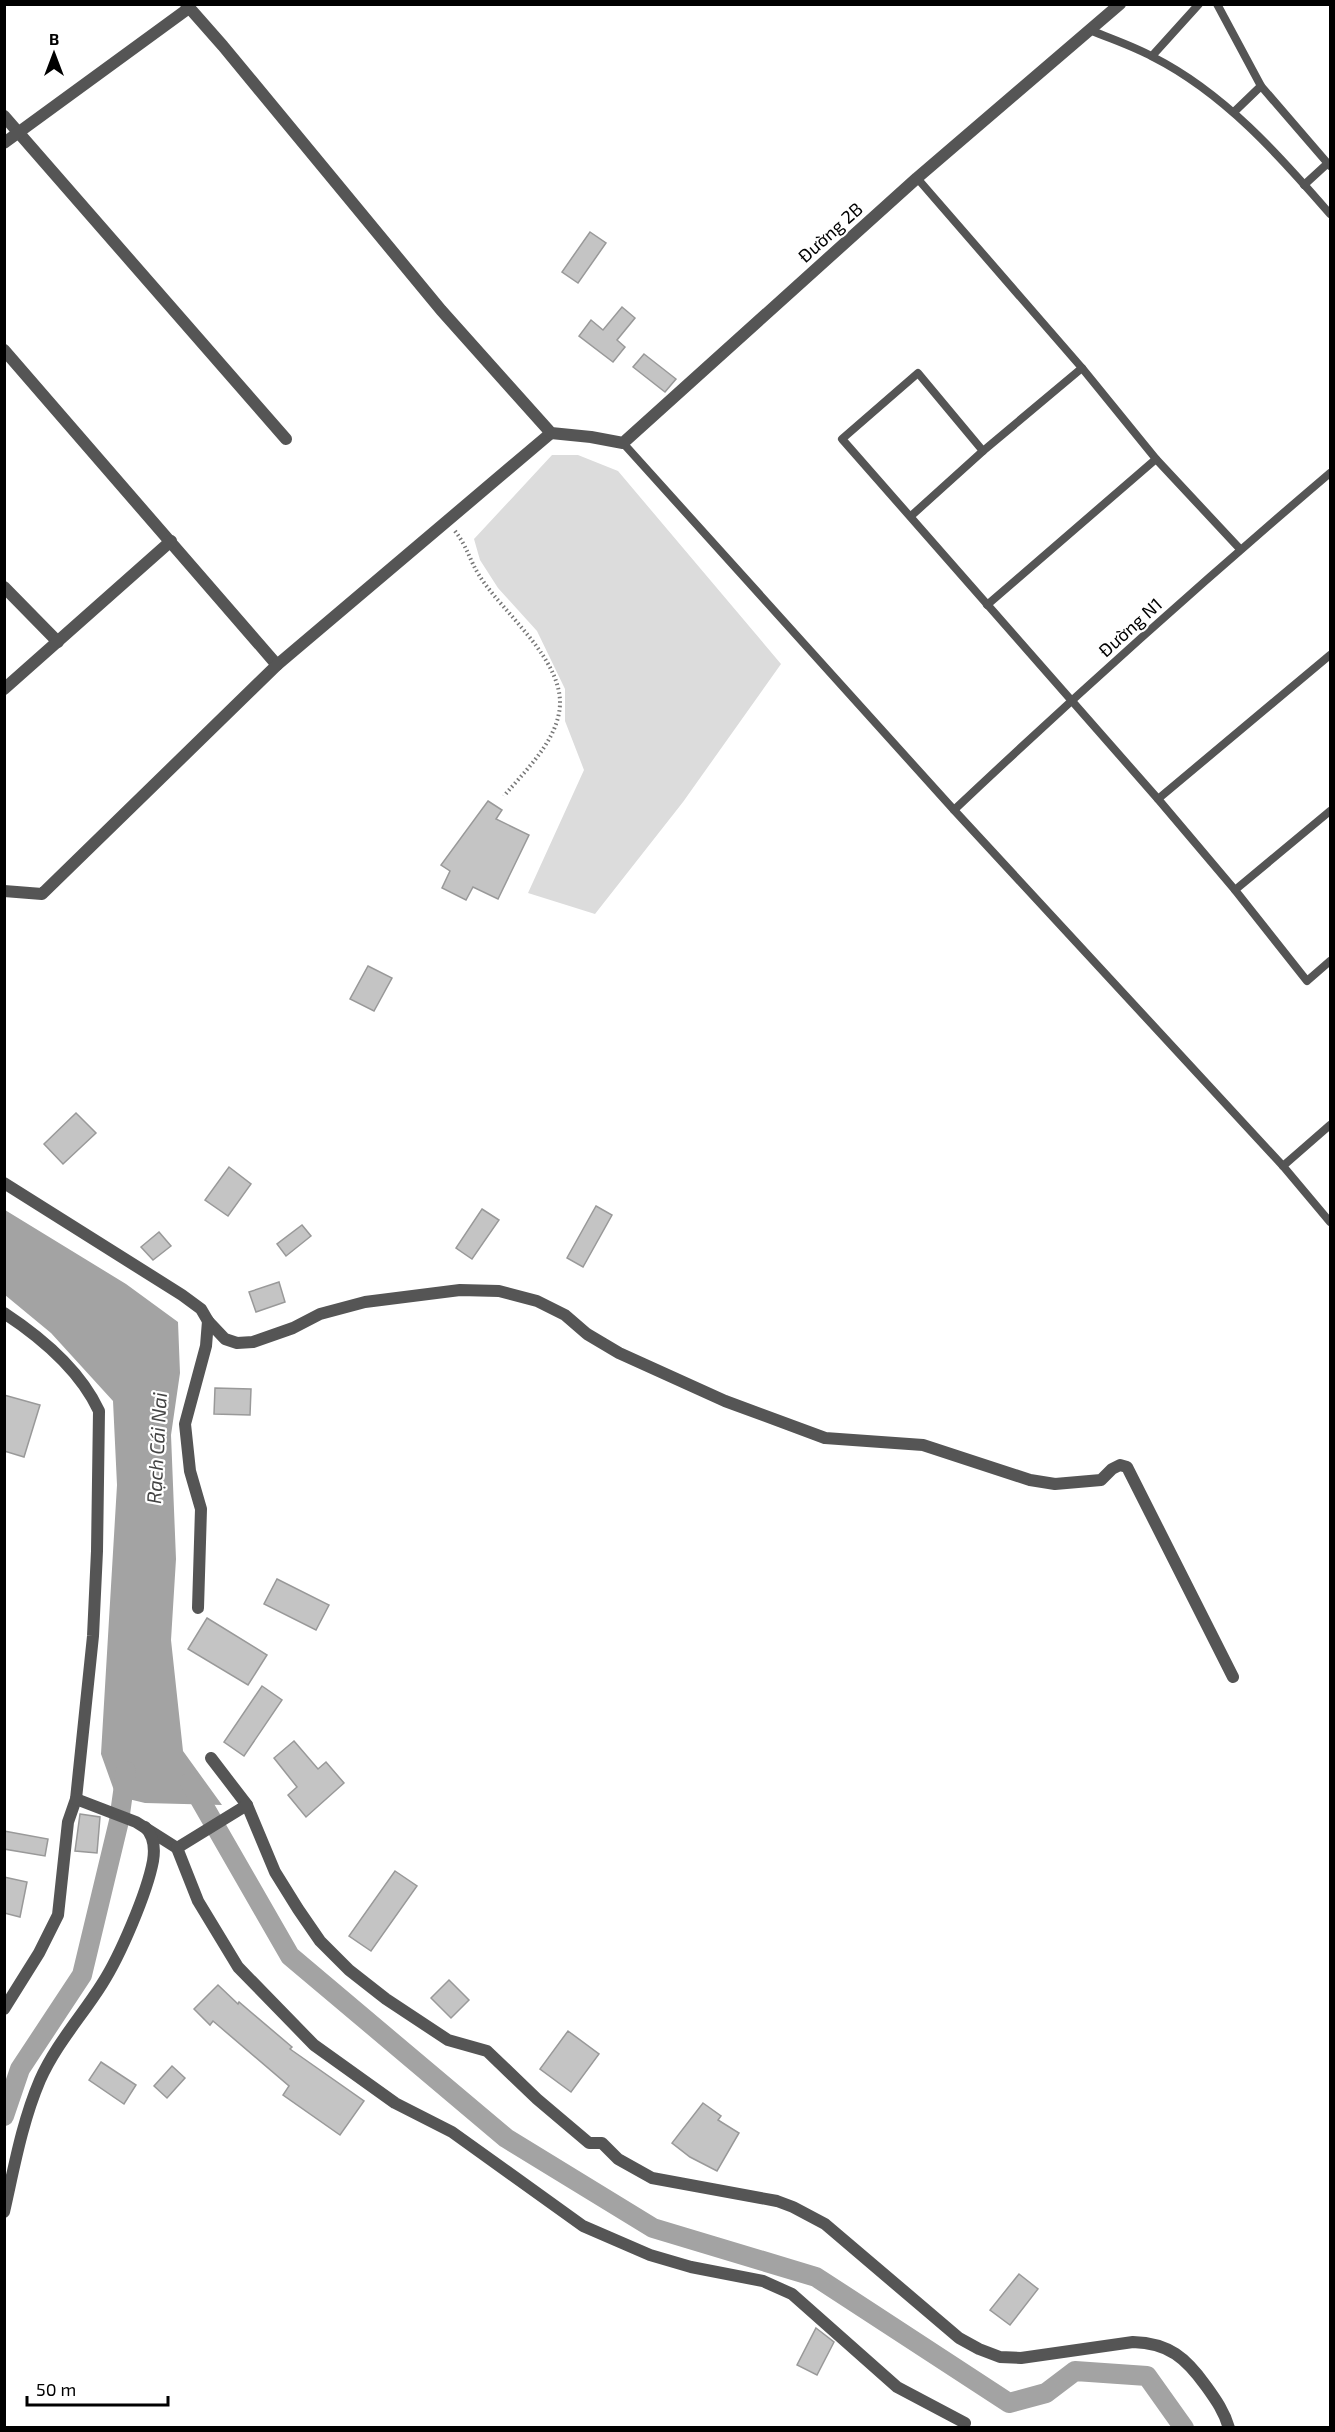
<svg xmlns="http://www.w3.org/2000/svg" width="1335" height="2432" font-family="'Exo 2',sans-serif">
<rect width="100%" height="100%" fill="#fff"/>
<path fill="#dcdcdc" d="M552,455H578L618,471L781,664L683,802L595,914L528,893L584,770L565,721V689L537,631L498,588L480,560L474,539Z"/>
<path fill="#a3a3a3" d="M5,1210L126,1284L178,1322L180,1373L171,1435L176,1559L171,1640L183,1751L222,1805L145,1803L116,1796L101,1754L117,1485L113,1401L51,1333L5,1295Z"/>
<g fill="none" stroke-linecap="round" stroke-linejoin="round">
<g stroke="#a3a3a3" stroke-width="20">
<path d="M190,1782L290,1956L506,2138L653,2228L816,2277L1009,2403L1046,2393L1075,2371L1147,2376L1184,2428"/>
<path d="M4,2116L20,2069L82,1975L119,1821L126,1771"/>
</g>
</g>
<g fill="#c4c4c4" stroke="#999" stroke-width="1.5">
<path d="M590,232L606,243L578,283L562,272Z"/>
<path d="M622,307L635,318L617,340L625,347L613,362L579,336L591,320L603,330Z"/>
<path d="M644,354L676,379L665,392L633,367Z"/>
<path d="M488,801L502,810L496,819L529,835L498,899L473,887L466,900L442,888L450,871L441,865Z"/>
<path d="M368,966L392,978L374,1011L350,999Z"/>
<path d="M76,1113L96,1133L63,1164L44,1144Z"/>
<path d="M229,1167L251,1184L228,1216L205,1200Z"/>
<path d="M596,1206L612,1215L583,1267L567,1258Z"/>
<path d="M482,1209L499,1220L472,1259L456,1248Z"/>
<path d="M302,1225L311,1236L286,1256L277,1244Z"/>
<path d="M159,1232L171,1246L153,1260L141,1247Z"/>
<path d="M279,1282L285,1302L256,1312L249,1292Z"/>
<path d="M215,1388L251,1389L250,1415L214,1414Z"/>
<path d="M4,1395L40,1405L24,1457L4,1451Z"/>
<path d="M277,1579L329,1605L316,1630L264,1604Z"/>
<path d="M207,1618L267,1655L248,1685L188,1649Z"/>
<path d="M262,1686L282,1700L244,1756L224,1742Z"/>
<path d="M294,1741L318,1769L326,1762L344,1783L306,1817L288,1795L297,1787L274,1758Z"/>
<path d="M80,1814L100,1817L97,1853L75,1851Z"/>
<path d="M4,1831L48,1839L45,1856L4,1849Z"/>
<path d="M395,1871L417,1886L371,1951L349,1936Z"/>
<path d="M4,1877L27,1882L20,1917L4,1913Z"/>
<path d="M449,1980L469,2000L451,2018L431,1998Z"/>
<path d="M218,1985L238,2004L239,2002L292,2047L290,2049L364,2101L340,2135L283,2095L289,2086L213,2021L210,2025L194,2009Z"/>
<path d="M568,2031L599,2054L571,2092L540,2069Z"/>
<path d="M101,2062L136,2085L124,2104L89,2080Z"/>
<path d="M172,2066L185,2078L167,2098L154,2086Z"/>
<path d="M703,2103L721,2116L718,2120L739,2133L717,2171L690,2157L672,2143Z"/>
<path d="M1019,2274L1038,2289L1010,2325L990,2310Z"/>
<path d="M816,2328L834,2342L817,2375L797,2365Z"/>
</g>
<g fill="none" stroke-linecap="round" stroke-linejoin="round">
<path stroke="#777" stroke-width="4" stroke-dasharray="1.5 3" stroke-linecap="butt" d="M455,531C468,548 469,559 479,575C502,613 569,663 559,713C553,745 524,772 504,796"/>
<g stroke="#555" stroke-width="8">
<path d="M1217,4L1261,86L1330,166"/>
<path d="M1090,30C1111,39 1133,46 1153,57C1224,93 1279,155 1330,214"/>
<path d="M1152,56L1199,4"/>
<path d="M1234,112L1261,86"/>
<path d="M917,178L1082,368L1156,459L1240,549"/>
<path d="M1304,185L1328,163"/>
<path d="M1082,368L983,451L918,373L842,439L1158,799L1235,890L1307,981L1330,961"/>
<path d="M623,443L954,810L1283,1166L1330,1222"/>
<path d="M911,516L983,451"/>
<path d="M987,605L1156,459"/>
<path d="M1158,799L1330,655"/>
<path d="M954,810C1077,694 1202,582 1330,473"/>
<path d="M1235,890L1330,811"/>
<path d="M1283,1166L1330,1125"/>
</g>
<g stroke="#555" stroke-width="12">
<path d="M4,116L286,439"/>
<path d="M4,143L189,8"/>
<path d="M4,350L277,665"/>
<path d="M4,587L58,642"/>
<path d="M4,689L171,541"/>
<path d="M4,891L42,894L277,665L551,433"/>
<path d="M4,1183L182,1295L201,1309L208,1321L225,1339L237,1343L253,1342L293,1328L320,1314L365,1302L460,1290L499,1291L537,1301L565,1315L587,1334L619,1353L725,1401L825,1438L923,1445L1030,1480L1055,1484L1101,1480L1112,1469L1120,1465L1127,1467L1233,1677"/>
<path d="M4,1313C42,1338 80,1370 99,1411L97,1551L93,1636L76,1799L68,1822L58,1915L39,1953L4,2009"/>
<path d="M198,1608L201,1509L190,1471L185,1424L206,1346L208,1321"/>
<path d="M211,1758L247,1805L275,1872L298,1909L320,1941L349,1970L386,1999L448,2040L487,2051L537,2099L589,2143H602L618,2159L652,2178L777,2201L793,2207L825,2224L959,2338L979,2349L1000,2357L1021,2358L1133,2342C1169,2343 1186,2358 1206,2386C1216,2400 1224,2411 1229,2428"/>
<path d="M76,1799L136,1822L177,1848L247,1805"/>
<path d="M177,1848L198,1901L238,1967L314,2045L395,2103L452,2132L583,2226L650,2255L691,2267L763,2281L792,2294L897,2387L965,2423"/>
<path d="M4,2212C14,2168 22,2122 40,2080C56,2044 82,2016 102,1984C120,1956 147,1893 153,1861C155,1849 154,1836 145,1827"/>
</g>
<path stroke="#555" stroke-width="12" d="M186,4L223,46L441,310L551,433L591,437L623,443L917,178L1120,4"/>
</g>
<g text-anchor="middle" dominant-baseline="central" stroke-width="4.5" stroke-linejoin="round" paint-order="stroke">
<g font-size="18" fill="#000" stroke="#fff">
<text transform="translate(830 232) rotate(-42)">Đường 2B</text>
<text transform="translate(1130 627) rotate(-42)">Đường N1</text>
</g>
<g font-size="20" font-style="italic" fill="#444" stroke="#fff">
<text transform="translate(156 1448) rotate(-87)">Rạch Cái Nai</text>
</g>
</g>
<rect width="1335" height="2432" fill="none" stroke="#000000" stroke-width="12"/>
<g transform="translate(54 54)" stroke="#ffffff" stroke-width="4.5" paint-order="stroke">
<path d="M0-4.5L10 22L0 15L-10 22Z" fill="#000000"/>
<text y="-9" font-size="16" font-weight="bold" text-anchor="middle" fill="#000000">B</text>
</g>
<path d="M27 2396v9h141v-9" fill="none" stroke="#000000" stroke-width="3"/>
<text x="36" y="2396" font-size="18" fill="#000000" stroke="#ffffff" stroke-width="4.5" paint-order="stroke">50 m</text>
</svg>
